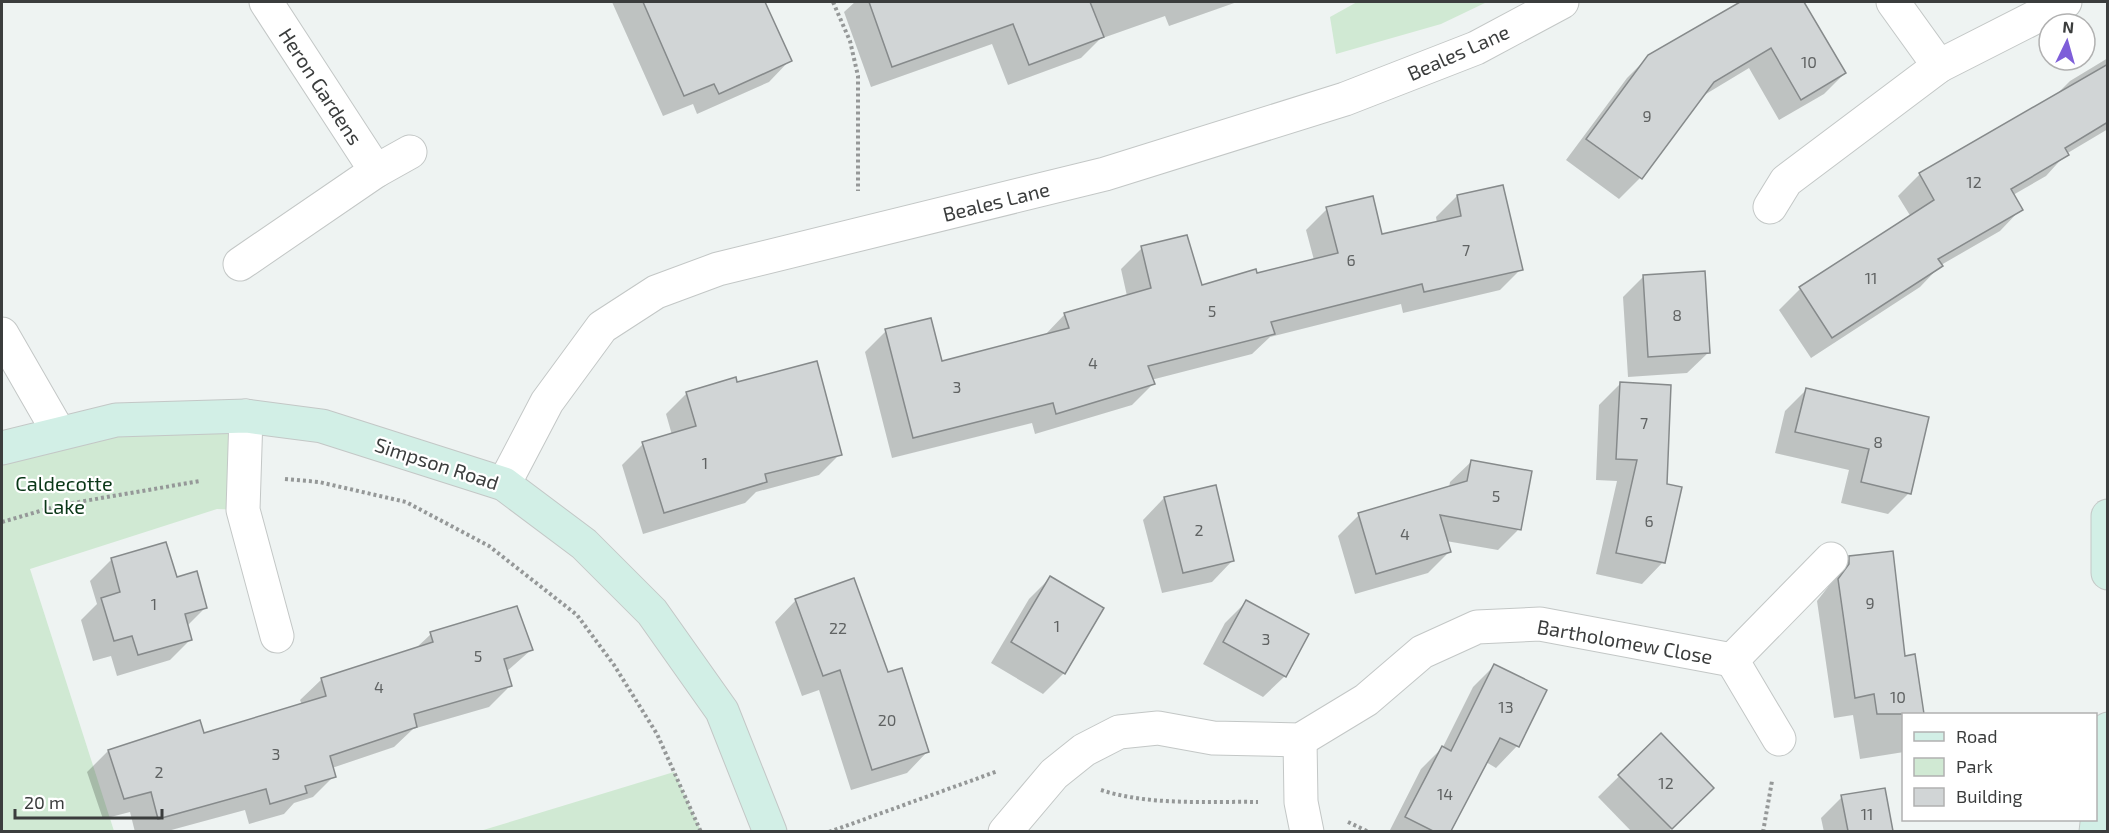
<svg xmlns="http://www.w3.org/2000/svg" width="2109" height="833" font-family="'Exo 2',sans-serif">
<rect width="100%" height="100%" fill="#eef3f2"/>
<g fill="#d0e9d3">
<path d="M1357,2H1487L1441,24L1336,54L1330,17Z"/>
<path d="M246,416L243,510L217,509L30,569L114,831H2V448Z"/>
<path d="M674,772L701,831H480Z"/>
</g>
<g fill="#0003">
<path d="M612,2H723L728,14L764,2L790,60L769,82L697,114L693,104L663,116Z"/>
<path d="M855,2H1237L1169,26L1165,16L1100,39L1081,58L1008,85L992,44L871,87L844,12Z"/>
<path d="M1742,2H1803L1845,73L1824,94L1779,120L1749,68L1701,97L1640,178L1619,199L1566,160L1627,78L1649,56Z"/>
<path d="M2108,58V129L2066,154L2046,176L2013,195L2021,209L2000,231L1941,265L1920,287L1811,358L1779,310L1800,289L1911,217L1898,196L1919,175L2054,97L2070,81Z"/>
<path d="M1457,196L1521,269L1500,290L1403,313L1401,304L1270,337L1252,354L1151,380L1153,384L1132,405L1035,434L1032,423L892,458L865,352L886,331L941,362L1044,336L1065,314L1127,296L1121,269L1142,248L1201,287L1314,260L1306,230L1327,209L1381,236L1437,223L1436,217Z"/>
<path d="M1644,276L1709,352L1687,373L1628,377L1623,297Z"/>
<path d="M736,383L840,454L819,475L756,492L745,503L643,534L622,465L643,444L672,435L666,414L687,393Z"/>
<path d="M1620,384L1663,562L1642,584L1596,574L1617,481L1596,480L1599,405Z"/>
<path d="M1806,390L1927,418L1909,493L1888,514L1841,503L1849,470L1775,453L1785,411Z"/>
<path d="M1472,461L1519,529L1498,550L1446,541L1450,551L1428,573L1355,594L1338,536L1359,515L1449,488L1450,482Z"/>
<path d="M1164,498L1233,560L1212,582L1162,593L1143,520Z"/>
<path d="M165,544L176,579L206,607L187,626L191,639L170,660L117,676L111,656L93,661L81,620L97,604L90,581L111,560Z"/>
<path d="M1850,558L1904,658L1913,656L1923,714H1904V752L1860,759L1853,715L1834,718L1817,601L1828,587L1829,579Z"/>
<path d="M1050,578L1064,673L1043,694L991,663L1029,599Z"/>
<path d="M796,600L887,674L928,751L907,773L851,790L819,690L802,696L775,622Z"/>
<path d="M1246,602L1285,676L1263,697L1203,664L1225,623Z"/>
<path d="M431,634L531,650L506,672L510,686L489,707L413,729L394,747L332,768L334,776L313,797L294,803L284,814L249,824L245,810L164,832H135L130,812L103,819L87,772L108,751L199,722L203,735L302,705L300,700L322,679L415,649Z"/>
<path d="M1494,666L1545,691L1517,746L1496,768L1486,762L1450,832H1389L1421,769L1443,747L1473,687Z"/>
<path d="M1661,735L1712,788L1668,832H1632L1598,797Z"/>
<path d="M1883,789L1891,832H1824L1821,818L1842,797Z"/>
</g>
<g fill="#d1d5d6" stroke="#868a8b" stroke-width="1.5">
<path d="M643,2H765L792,61L719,94L714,84L684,96Z"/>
<path d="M869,2H1090L1104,37L1029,65L1013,24L892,67Z"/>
<path d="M1740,2H1804L1846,73L1801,100L1771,48L1714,82L1642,179L1586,139L1648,55Z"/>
<path d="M2108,64V122L2065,148L2069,155L2011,189L2023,210L1938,259L1943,266L1832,338L1799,287L1934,200L1919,173Z"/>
<path d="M1503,185L1523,270L1424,292L1422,284L1271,322L1275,334L1148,366L1155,384L1056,414L1053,403L913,438L885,329L931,318L942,361L1069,328L1064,313L1151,288L1141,246L1187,235L1202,285L1256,269L1257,273L1338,253L1326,207L1373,196L1382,234L1461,216L1457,195Z"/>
<path d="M1705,271L1710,353L1648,357L1643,275Z"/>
<path d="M817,361L842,455L765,474L767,482L664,513L642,442L696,426L686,392L736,377L737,382Z"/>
<path d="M1620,382L1671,385L1667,484L1682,487L1665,563L1616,553L1637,460L1616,459Z"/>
<path d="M1806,388L1929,417L1911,494L1861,482L1869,449L1795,432Z"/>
<path d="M1471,460L1532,471L1521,530L1440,515L1451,552L1376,574L1358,513L1467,481Z"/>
<path d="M1216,485L1234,561L1183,573L1164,497Z"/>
<path d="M166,542L177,577L197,571L207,608L185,614L192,640L138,655L132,636L114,641L101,598L120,592L111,558Z"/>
<path d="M1893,551L1905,656L1915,654L1924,714H1877L1874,694L1855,698L1838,579L1849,564V556Z"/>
<path d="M1050,576L1104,608L1065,674L1011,642Z"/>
<path d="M854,578L888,672L902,668L929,752L872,770L840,670L823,676L795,599Z"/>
<path d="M1246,600L1309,634L1286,677L1223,642Z"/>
<path d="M517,606L533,650L504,659L512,686L414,714L417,727L330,756L336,777L305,786L307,793L270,804L266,789L158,819L151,792L124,799L108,750L200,720L204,733L326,696L321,678L433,642L430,632Z"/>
<path d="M1494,664L1547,690L1519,747L1500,738L1451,831H1433L1405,817L1442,746L1451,751Z"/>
<path d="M1661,733L1714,788L1672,829L1618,775Z"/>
<path d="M1885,788L1893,831H1848L1841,795Z"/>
</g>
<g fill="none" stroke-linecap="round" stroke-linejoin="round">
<defs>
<g id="street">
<path d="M266,2L376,171"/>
<path d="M1893,2L1939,66"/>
<path d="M1770,207L1786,181L1939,66L2065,2"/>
<path d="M240,264L376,171L410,152"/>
<path d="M2,334L59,433"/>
<path d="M246,416L243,510L277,636"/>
<path d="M504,484L547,402L602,327L656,292L718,269L1105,174L1345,99L1476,48L1562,2"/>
<path d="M1779,739L1732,660L1831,559"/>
<path d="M1300,740L1301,802L1307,832"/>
<path d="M1005,832L1054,774L1084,750L1119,732L1158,728L1213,738L1300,740L1366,700L1422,652L1477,627L1540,624L1732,660"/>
</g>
<g id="secondary">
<path d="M2,448L116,420L246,416L322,426L504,484L584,544L652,612L722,711L770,832"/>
<path d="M2108,516V573"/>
<path d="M2096,832L2108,729"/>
</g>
</defs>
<use href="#street" stroke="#c3c7c6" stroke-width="35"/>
<use href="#secondary" stroke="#c3c7c6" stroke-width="35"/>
<g stroke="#959898" stroke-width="4" stroke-dasharray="3 3" stroke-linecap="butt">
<path d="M833,2L850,41L858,76V191"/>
<path d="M285,479L319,482L406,502L489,546L577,615L614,665L657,734L701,832"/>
<path d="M2,522L61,505L200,481"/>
<path d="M1101,790C1150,806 1207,801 1258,802"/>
<path d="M1348,822L1369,832"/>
<path d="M829,832L998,771"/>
<path d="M1763,832L1772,781"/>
<path d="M2026,832H2028"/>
</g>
<use href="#street" stroke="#fff" stroke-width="33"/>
<use href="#secondary" stroke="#d2efe6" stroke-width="33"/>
</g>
<g text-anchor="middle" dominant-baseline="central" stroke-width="4.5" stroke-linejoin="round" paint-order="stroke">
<g font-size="16" fill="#606363">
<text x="1809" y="61">10</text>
<text x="1647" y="115">9</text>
<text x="1974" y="181">12</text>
<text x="1466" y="249">7</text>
<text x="1351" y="259">6</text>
<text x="1871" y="277">11</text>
<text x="1212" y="310">5</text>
<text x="1677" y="314">8</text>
<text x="1093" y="362">4</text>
<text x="957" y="386">3</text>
<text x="1644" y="422">7</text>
<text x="1878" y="441">8</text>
<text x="705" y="462">1</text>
<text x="1496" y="495">5</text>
<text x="1649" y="520">6</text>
<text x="1199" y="529">2</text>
<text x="1405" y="533">4</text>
<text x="1870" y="602">9</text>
<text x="154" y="603">1</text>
<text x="1057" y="625">1</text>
<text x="838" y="627">22</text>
<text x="1266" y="638">3</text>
<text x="478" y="655">5</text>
<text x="379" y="686">4</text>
<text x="1898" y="696">10</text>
<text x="1506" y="706">13</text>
<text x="887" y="719">20</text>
<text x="276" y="753">3</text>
<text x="159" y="771">2</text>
<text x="1666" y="782">12</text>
<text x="1445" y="793">14</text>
<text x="1867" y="813">11</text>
</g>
<g font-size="20" fill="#3b3d3d" stroke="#fff">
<text transform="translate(1458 52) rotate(-24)">Beales Lane</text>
<text transform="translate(321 86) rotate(57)">Heron Gardens</text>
<text transform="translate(996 201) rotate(-14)">Beales Lane</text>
<text transform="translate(437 463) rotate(18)">Simpson Road</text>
<text transform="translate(1625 641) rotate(10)">Bartholomew Close</text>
</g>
<g font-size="20" fill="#0a3717" stroke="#fff">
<text x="64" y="483">Caldecotte<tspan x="64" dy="23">Lake</tspan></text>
</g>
</g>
<rect width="2109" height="833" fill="none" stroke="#3b3d3d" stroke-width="6"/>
<rect x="1902" y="713" width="195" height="108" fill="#ffffff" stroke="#b1b1b1" stroke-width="1.5"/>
<rect x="1914" y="732" width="30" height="9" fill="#d2efe6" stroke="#b1b1b1" stroke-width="1.5"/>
<text x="1956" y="743" font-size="18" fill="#3b3d3d">Road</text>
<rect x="1914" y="758" width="30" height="18" fill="#d0e9d3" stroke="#b1b1b1" stroke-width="1.5"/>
<text x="1956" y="773" font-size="18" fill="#3b3d3d">Park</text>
<rect x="1914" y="788" width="30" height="18" fill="#d1d5d6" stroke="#b1b1b1" stroke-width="1.5"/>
<text x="1956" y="803" font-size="18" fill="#3b3d3d">Building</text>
<g transform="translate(2067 42) rotate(5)"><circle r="28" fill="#ffffff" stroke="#b1b1b1" stroke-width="1.5"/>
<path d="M0-4.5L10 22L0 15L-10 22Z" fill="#7e5ed9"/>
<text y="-9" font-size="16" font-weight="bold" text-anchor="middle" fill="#3b3d3d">N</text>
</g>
<path d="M15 809v9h147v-9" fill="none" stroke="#3b3d3d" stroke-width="3"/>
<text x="24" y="809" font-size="18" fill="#3b3d3d" stroke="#ffffff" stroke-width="4.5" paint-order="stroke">20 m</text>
</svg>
